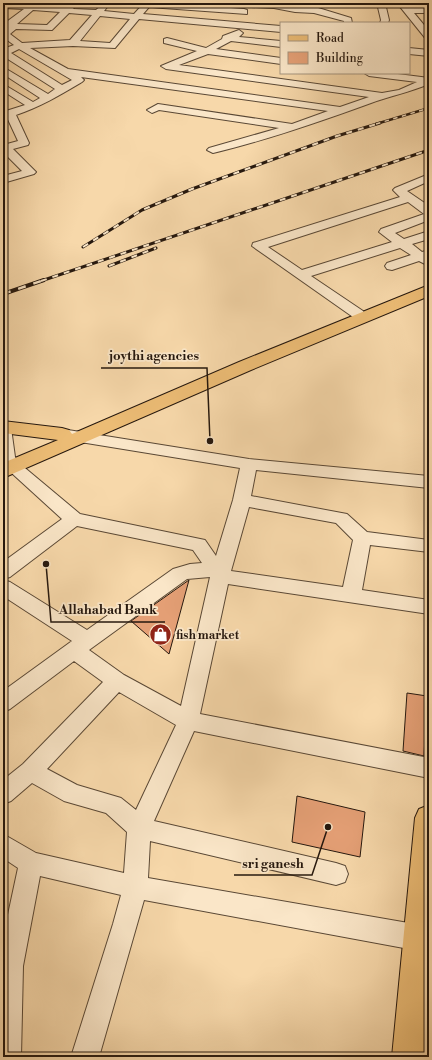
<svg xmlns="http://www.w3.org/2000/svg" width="432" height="1060" font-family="'Libre Bodoni',serif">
<rect width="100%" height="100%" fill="#f7d8aa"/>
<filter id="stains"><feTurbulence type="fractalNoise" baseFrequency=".005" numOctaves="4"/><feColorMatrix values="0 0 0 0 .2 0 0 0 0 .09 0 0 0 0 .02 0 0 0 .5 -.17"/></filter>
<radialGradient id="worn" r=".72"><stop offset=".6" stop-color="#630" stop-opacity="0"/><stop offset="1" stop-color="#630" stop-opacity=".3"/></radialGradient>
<g fill="#e49f75" stroke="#26180e">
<path d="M189,580L169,654L131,621Z"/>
<path d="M407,693L427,696L424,756L403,751Z"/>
<path d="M297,796L365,812L360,857L292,842Z"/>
</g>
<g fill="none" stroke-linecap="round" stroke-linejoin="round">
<defs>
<g id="minor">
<path d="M3,3L30,5L32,3H41L39,6L64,8L69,3H74L76,5L73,9L96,10L104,3L108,6L104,11L134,14L144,3H166L244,9L247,10V14L149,7L143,14L281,26V32L139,19L115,48L73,46L30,48L68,69L340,107L369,97L166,69L161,66L197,51L164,43V39L167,38L206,48L222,39L223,36L239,30L243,33L239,37L281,41V47L231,41L216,49L281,58V64L208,54L179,65L382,93L399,90L417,82L369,76L364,73H390L429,78V84C410,92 390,96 371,103C319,122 267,140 213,153L207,150L209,148L279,128L159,110L152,113L147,110L158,104L292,124L328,111L81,77L84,80L82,82C60,95 40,107 16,115L29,143L28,145L13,149L36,172L34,174L3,183V176L22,171L3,152V143L7,144L18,141L5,113L6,111L25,105L3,91V84L33,102L40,98L3,74V67L48,94L55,89L3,56V49L14,45L3,37V31L8,26L5,23L24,9L3,8ZM33,10L60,12L47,25L17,24ZM69,13L92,15L70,40L22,43L10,34L16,29L52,30ZM100,16L130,19L110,43L80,41ZM19,49L72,80L62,85L11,53Z"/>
<path d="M227,3H277L315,7L351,18L352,23H344V21L314,13L295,12L274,8L231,6Z"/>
<path d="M377,3H385L389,20L388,23H380L381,20Z"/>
<path d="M397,3H405L412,8L429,7V13H414L429,31V40L426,39Z"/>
<path d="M409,48L429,50V56L409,54Z"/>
<path d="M429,174V181L407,191L429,206V220L395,233L404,239L429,231V239L412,244L422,252L429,250V266L419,261L392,270L387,269L385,266L387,263L411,255L400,248L311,276L363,311L365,314L363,317H353L252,246L253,243L400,197L393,190L395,188ZM408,202L424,214L381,229L379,232L392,242L302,270L268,247Z"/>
<path d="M3,423L9,424L11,428L15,457L19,463L80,514L205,540L216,556L233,500L240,468L68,440L62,439L60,435L62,431L68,430L249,459L429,476V488L256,470L251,496L347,514L367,532L429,540V552L370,545L362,590L429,600V614L228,584L200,714L429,758V778L194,731L154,821L336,863L345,866L348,874L345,882L336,885L150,841L148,878L420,925L429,929V947L420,951L144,900L99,1057H71L113,924L121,895L40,876L23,966L21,1057H3V938L18,868L3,858V834L36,853L124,873L127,832L106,813L64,801L32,783L11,801L3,804V780L23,764L103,682L74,661L10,709L3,712V691L72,641L3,596V580L10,582L87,630L173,569L190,564L202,563L193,550L77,526L10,577L3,579V562L62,519L5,467L3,464ZM249,507L336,523L353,540L343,587L231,571ZM210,577L181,706L124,675L89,650L187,579ZM119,692L176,725L136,810L121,798L77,785L47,769Z"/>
</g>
<g id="major">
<path d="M429,285V296L251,370L3,478V463L58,440L3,433V421L62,428L69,430L72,434L239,362Z"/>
<path d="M429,805V1014L426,1057H392L415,818L419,809Z"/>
</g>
</defs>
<use href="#minor" stroke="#5a4835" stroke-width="2"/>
<use href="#major" stroke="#26180e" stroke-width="2"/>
<use href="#minor" fill="#fae6c8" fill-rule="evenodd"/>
<use href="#major" fill="#ecbc75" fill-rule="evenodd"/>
<defs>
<path id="rail-far2" d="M376,124L429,108"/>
<g id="rail-far1">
<path d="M83,247L142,210L192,189L337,136L380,123"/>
<path d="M109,266L156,248"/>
<path d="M41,281L429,150"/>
</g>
<path id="rail" d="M3,294L44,280"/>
</defs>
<use href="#rail-far2" stroke="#26180e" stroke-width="2.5"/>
<use href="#rail-far1" stroke="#26180e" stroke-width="3"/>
<use href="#rail" stroke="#26180e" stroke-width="4"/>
<use href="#rail-far2" stroke="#fae6c8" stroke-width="1.5" stroke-dasharray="4.5" stroke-linecap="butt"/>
<use href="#rail-far1" stroke="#fae6c8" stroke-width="2" stroke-dasharray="6" stroke-linecap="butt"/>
<use href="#rail" stroke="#fae6c8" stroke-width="2.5" stroke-dasharray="8" stroke-linecap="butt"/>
</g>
<defs>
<symbol id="shop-disc" viewBox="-11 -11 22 22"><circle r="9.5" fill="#8f2418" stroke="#fae6c8"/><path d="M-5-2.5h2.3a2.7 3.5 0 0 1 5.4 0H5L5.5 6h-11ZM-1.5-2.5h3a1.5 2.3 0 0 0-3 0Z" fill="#fff"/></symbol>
</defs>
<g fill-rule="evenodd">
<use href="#shop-disc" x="148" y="622" width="25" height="25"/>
</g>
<g text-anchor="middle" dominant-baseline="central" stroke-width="3.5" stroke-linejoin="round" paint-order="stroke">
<g font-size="12" font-weight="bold" fill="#26180e" stroke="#fae6c8" text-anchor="start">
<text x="176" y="635">fish market</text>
</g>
</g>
<path fill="none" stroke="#26180e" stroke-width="1.5" d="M210 441L207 368H101M46 564L51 622H165M328 827L312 875H234"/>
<g fill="#26180e" stroke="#fae6c8" stroke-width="1.5">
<circle cx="210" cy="441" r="4"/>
<circle cx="46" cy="564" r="4"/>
<circle cx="328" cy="827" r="4"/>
</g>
<g font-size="13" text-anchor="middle" font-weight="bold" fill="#26180e" stroke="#fae6c8" stroke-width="3.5" stroke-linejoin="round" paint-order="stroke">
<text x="154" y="360">joythi agencies</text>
<text x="108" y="614">Allahabad Bank</text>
<text x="273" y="868">sri ganesh</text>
</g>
<rect width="432" height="1060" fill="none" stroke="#f7d8aa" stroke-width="16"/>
<rect x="4" y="4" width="424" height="1052" fill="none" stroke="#26180e" stroke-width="2"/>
<rect x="8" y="8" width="416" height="1044" fill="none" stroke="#26180e"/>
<rect x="280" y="22" width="130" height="52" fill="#fae6c8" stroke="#a5947e"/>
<rect x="288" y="35" width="20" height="6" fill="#ecbc75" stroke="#a5947e"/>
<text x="316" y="42" font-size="12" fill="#26180e">Road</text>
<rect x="288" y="52" width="20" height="12" fill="#e49f75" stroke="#a5947e"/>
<text x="316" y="62" font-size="12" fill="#26180e">Building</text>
<rect width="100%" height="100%" filter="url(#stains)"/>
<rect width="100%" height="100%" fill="url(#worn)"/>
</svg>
